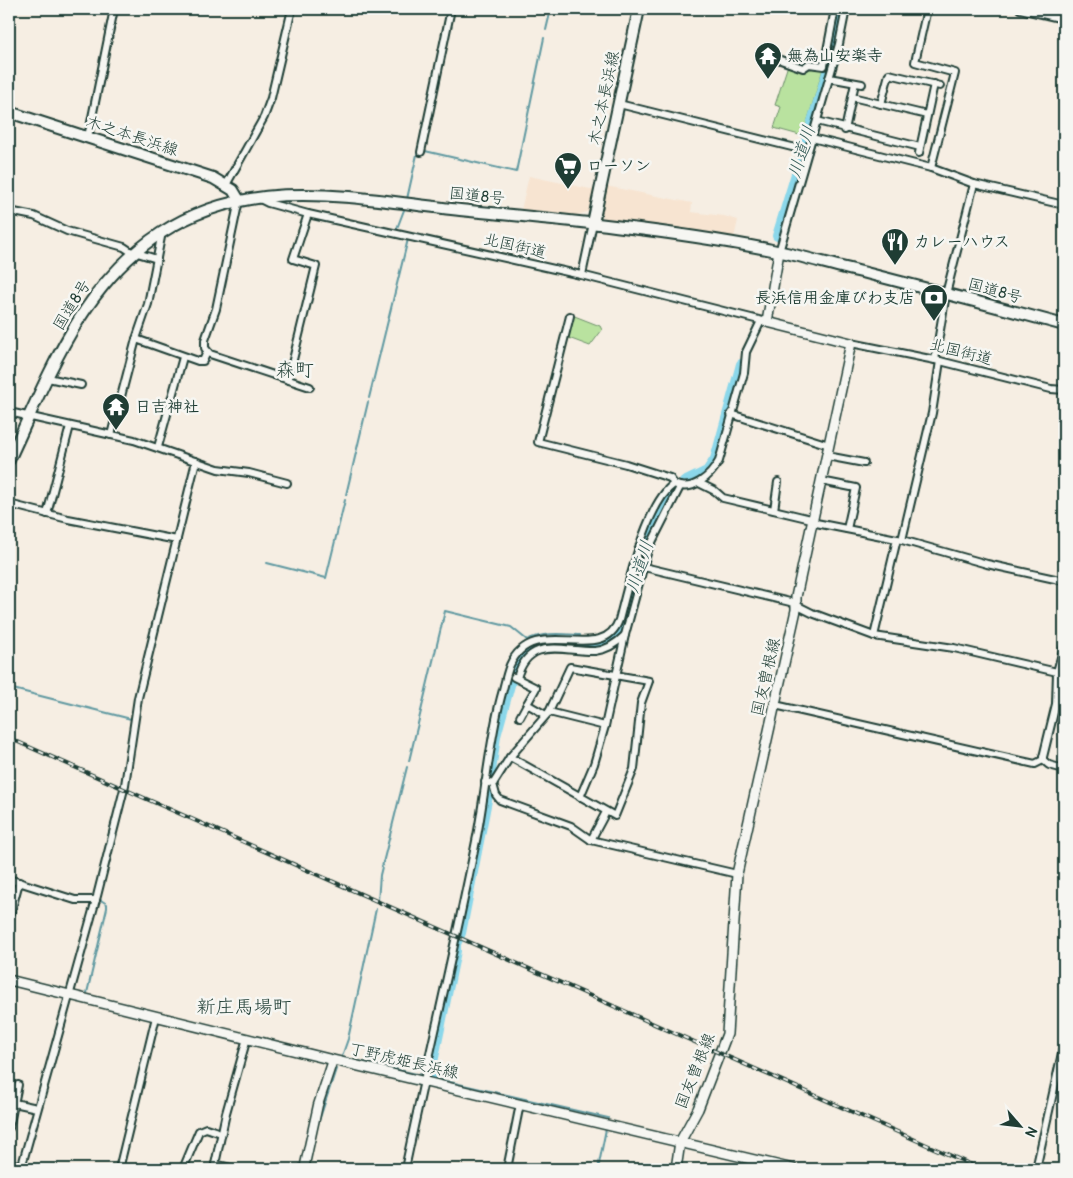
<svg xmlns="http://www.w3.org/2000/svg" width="1073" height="1178" font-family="Pangolin,'Klee One',sans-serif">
<rect width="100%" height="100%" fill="#f6eee3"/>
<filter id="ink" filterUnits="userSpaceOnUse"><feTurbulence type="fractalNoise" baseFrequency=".02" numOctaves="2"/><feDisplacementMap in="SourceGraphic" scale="10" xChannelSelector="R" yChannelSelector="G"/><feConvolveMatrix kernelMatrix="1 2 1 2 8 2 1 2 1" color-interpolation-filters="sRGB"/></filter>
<g filter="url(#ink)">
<g fill="#f7e4d1">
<path d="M529,176L595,190L590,211L574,216L521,210Z"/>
<path d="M606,186L692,203L691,212L724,216L738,220L734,238L613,221L604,218L601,213Z"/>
</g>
<g fill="#b9e29f" stroke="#6c906a">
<path d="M788,65L806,71L810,67L823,69L803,136L774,128L781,107L775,105Z"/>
<path d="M572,315L600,326L602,330L590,346L566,337Z"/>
</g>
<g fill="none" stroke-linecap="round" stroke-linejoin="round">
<g stroke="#6099a1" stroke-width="2">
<path d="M546,30L551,9"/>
<path d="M425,151L516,172L544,38"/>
<path d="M407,199L418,150"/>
<path d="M396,231L404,210"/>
<path d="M369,398L408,239"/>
<path d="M346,495L368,402"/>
<path d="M267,563L326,578L345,500"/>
<path d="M9,688L131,719"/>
<path d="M409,761L445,611L511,627L527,640C544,632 561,634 580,635V637"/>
<path d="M105,850L122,785L131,725"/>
<path d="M378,901L380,875L407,767"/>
<path d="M87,993L107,908V904L99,899"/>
<path d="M341,1057L421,1075"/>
<path d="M341,1059L348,1039L376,909"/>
<path d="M428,1077L608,1118"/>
<path d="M316,1130L336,1069"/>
<path d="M598,1169L606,1129"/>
</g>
<g stroke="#8bd7ea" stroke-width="10">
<path d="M831,55L840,9"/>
<path d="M777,236L828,69"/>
<path d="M684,482L707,471L715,459L741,364"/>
<path d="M490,778L496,736L515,667C542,620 587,666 619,632L647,540L673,490"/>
<path d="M430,1077L456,951V944L461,933L489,790"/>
</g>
<defs>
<g id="minor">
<path d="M927,9L915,62L955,73L931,168"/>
<path d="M1020,9L1064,19"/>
<path d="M775,58L803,68L809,64L824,66L835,9"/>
<path d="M829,78L862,84"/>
<path d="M852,97L927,115"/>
<path d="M619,104L808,151"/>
<path d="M881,104L889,74L940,86"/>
<path d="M817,121L920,147"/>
<path d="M845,130L855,83"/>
<path d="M88,137L114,9"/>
<path d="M812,138L931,168L974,184L1064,205"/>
<path d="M421,152L451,9"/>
<path d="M919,153L934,84"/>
<path d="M226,185L264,117L271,98L292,9"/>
<path d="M261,196L262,200L268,203L308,214L581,275L763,321"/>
<path d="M239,200L216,309L205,340V348L210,354L310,387"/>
<path d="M9,211L34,216L67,231L124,247L133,253"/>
<path d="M134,252L157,259"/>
<path d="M779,252L839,44L846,9"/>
<path d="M582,275L593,223"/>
<path d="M570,316L538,442L626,464L670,478L674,484"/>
<path d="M136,339L148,304L162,232"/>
<path d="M851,343L940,361L1051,389L1064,390"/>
<path d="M935,360L946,294L974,184"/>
<path d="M48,378L81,385"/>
<path d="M288,380L316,266L293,259L308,214"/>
<path d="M9,412L134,440L218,469L249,473L287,483"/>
<path d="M731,414L829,445"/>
<path d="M111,435L136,339L198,361H203L207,352"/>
<path d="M158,447L183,357"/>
<path d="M827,456L864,463"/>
<path d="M821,481L856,488L847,529"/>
<path d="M699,483L715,491L723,498L811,519"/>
<path d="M9,504L68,519L177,540"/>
<path d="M774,510L778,482"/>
<path d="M47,514L70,426"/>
<path d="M811,522L902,540L932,413L940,361"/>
<path d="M902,540L987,564L1064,581"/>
<path d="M644,567L790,602L812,613L874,636L954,648L1057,672"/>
<path d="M874,636L897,539"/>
<path d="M1064,646L1057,672L1056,704L1043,757V760L1049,765L1064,769"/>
<path d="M570,667L649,681L641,703L634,769L615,816L510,757L549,712Z"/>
<path d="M1057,674L1064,677"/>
<path d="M514,677L536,688L527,704L546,715"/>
<path d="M517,678C529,635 563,652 595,651C607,650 617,643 625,635"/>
<path d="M775,705L1035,764L1043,760"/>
<path d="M549,712L605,726L594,764L580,797"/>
<path d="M520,717L527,704"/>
<path d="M605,726L625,635L648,550L680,487"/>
<path d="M485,782L493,784L496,795L500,800L571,826L591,840L737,874"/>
<path d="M493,784L510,757"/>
<path d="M591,840L606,812"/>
<path d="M9,879L75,900H96"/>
<path d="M9,920L19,882"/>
<path d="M14,1103L37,1108"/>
<path d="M9,1128L18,1085"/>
<path d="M9,1164L22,1165L26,1169"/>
<path d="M215,1164L235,1169"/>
<path d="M22,1165L97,896L125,785L138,698L196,461"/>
<path d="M119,1169L156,1017"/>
<path d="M183,1169L199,1131L206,1128L221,1133"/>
<path d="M214,1169L226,1113L247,1038"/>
<path d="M405,1169C428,1058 455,947 477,836C486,789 489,743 501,697C504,687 506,675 510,665C534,612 602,667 619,620C628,586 646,503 674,484C692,493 711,476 719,461L744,373L746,352L761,321"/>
<path d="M507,1169L520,1104"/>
<path d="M1036,1169L1064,1044"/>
</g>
<path id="tertiary" d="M304,1169L318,1105L333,1060"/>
<g id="secondary">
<path d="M9,980L333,1060L793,1169"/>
<path d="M676,1169L680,1142L698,1109L727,1034L737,874L796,610V597L851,343L767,322L779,252"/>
</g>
<g id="primary">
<path d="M9,112L213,178L233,190L239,200"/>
<path d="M593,223L639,9"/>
</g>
<path id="trunk" d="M9,460C48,377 81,285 161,233C253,173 358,199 460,210C565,220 669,230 772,250C803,256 834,266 866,273C932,290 998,307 1064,325"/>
</defs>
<use href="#minor" stroke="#1f3d34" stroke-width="10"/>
<use href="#tertiary" stroke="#1f3d34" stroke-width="11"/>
<use href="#secondary" stroke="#1f3d34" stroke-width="12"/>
<use href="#primary" stroke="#1f3d34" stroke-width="14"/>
<use href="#trunk" stroke="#1f3d34" stroke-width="14"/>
<use href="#minor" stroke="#f6f6f2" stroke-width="6"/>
<use href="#tertiary" stroke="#f6f6f2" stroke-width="8"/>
<use href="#secondary" stroke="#f6f6f2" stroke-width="9"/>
<use href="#primary" stroke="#f6f6f2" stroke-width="10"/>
<use href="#trunk" stroke="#f6f6f2" stroke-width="10"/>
<defs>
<path id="rail" d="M9,738L981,1169"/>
</defs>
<use href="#rail" stroke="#1f3d34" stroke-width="4"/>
<use href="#rail" stroke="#f6f6f2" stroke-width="2" stroke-dasharray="5.5" stroke-linecap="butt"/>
</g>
</g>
<defs>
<symbol id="temple-pin" viewBox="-11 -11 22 30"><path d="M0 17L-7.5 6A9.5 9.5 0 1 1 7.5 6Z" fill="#1f3d34" stroke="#f6f6f2"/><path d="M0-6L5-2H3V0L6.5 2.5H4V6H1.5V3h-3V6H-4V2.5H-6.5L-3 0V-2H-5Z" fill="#fff"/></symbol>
<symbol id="supermarket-pin" viewBox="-11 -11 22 30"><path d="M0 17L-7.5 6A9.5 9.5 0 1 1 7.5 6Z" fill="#1f3d34" stroke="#f6f6f2"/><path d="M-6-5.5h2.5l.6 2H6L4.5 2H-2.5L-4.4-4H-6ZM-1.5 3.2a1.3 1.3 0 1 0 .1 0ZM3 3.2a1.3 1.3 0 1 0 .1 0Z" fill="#fff"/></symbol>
<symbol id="restaurant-pin" viewBox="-11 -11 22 30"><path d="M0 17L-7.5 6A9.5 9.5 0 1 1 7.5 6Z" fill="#1f3d34" stroke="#f6f6f2"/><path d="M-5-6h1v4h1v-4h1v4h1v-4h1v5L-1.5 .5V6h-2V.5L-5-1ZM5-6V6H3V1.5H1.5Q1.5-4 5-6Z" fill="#fff"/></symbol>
<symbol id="bank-pin" viewBox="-11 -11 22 30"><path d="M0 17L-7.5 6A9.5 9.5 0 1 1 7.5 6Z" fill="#1f3d34" stroke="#f6f6f2"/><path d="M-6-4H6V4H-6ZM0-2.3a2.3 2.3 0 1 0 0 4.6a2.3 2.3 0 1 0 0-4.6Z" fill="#fff"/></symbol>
</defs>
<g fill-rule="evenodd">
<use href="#temple-pin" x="752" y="40" width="32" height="43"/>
<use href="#supermarket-pin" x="552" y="150" width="32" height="43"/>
<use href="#restaurant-pin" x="879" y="226" width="32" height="43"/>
<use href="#bank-pin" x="918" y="282" width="32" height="43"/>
<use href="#temple-pin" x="100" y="391" width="32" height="43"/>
</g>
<g text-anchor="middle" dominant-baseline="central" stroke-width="5" stroke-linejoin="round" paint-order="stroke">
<g font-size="16" font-weight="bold" fill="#1f3d34" stroke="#f6f6f2" text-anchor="start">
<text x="787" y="56">無為山安楽寺</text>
<text x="587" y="166">ローソン</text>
<text x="914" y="242">カレーハウス</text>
<text x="915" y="298" text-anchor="end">長浜信用金庫びわ支店</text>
<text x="135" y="407">日吉神社</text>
</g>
<g font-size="16" fill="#1f3d34" stroke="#f6f6f2">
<text transform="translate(604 98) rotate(-78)">木之本長浜線</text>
<text transform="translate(132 136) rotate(18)">木之本長浜線</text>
<text transform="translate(477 196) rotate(6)">国道8号</text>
<text transform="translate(515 246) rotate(13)">北国街道</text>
<text transform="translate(995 291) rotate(15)">国道8号</text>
<text transform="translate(72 305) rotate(-58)">国道8号</text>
<text transform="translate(961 352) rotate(14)">北国街道</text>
<text transform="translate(766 677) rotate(-77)">国友曽根線</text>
<text transform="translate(404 1061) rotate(13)">丁野虎姫長浜線</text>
<text transform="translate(695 1071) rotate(-68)">国友曽根線</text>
</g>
<g font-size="18" font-style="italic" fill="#355c58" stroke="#f6f6f2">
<text transform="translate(802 152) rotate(-73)">川道川</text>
<text transform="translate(640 567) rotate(-73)">川道川</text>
</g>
<g font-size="19" fill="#1f3d34" stroke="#f6f6f2">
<text x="295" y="370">森町</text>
<text x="244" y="1007">新庄馬場町</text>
</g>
</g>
<rect width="1073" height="1178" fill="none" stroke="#f6f6f2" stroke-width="30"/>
<rect x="15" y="15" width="1043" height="1148" fill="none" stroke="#1f3d34" stroke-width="2" filter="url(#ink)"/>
<g transform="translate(1020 1126) rotate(118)" stroke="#f6f6f2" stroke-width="4" paint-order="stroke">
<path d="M0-4L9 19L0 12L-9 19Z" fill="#1f3d34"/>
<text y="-8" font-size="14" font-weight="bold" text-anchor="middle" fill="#1f3d34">N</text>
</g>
</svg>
